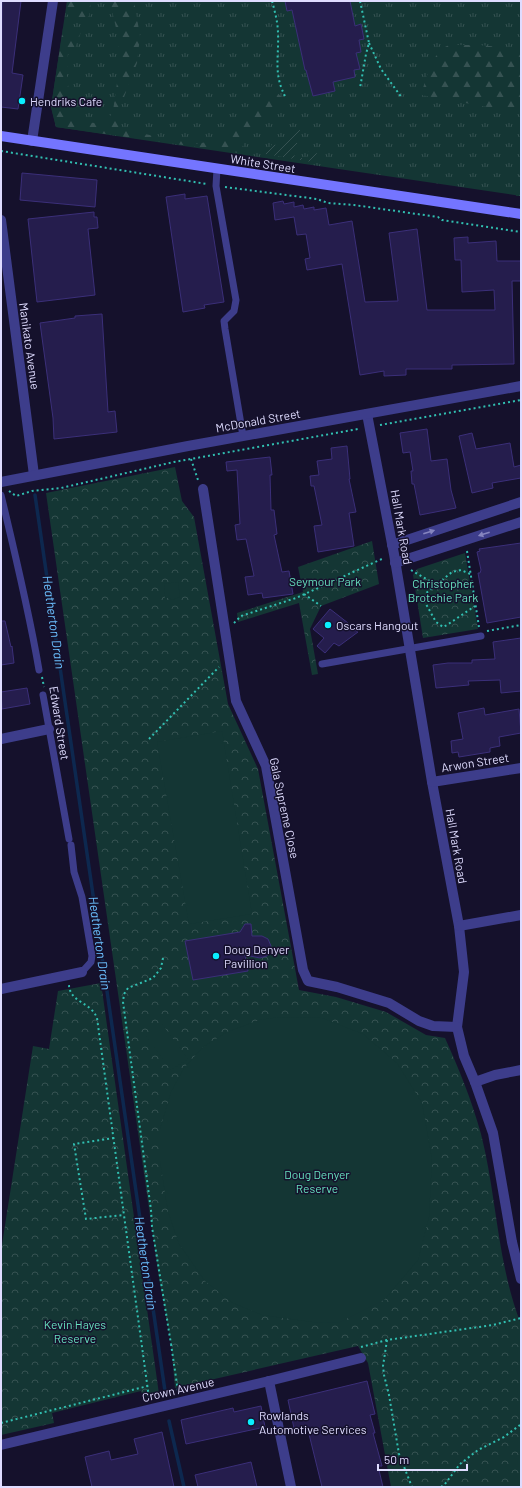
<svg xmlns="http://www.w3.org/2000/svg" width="522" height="1488" font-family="Barlow,sans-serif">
<defs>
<pattern id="grass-tufts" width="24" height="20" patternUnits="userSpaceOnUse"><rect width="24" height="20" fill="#143634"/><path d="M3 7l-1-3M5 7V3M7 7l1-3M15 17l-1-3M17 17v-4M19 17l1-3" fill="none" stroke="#365252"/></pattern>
<pattern id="forest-firs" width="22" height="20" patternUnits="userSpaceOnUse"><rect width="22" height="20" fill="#143634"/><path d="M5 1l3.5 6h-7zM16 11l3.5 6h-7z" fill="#365252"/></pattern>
<pattern id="park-crowns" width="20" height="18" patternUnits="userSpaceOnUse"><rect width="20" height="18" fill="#143634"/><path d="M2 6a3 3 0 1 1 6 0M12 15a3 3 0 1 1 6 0" fill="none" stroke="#365252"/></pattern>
<pattern id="garden-furrows" width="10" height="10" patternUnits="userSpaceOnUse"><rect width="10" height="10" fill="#143634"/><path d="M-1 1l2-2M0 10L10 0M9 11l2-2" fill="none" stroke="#365252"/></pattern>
</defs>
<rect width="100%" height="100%" fill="#15112c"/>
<path fill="url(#grass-tufts)" d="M67,1H521V196L56,127L51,107Z"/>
<g fill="url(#forest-firs)">
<path d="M67,1H91L89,16C82,21 73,16 66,14Z"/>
<path d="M110,1H134L140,36L137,63L118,113C117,121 117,126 124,130L196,144L207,142L220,136L240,123L258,105L276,92L285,100C268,109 258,124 247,139C244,144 241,148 239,153L56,127L51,107L63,28L81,32L75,48L70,49L68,51L67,76L69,93L78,118L83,122L95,123L109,118L113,111L119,69L118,37Z"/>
<path d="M450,45C477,45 497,43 521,55V113L421,95C426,80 433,48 450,45Z"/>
<path d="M521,166V196H516Z"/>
</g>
<g fill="url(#park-crowns)">
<path d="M175,467L182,501L194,517L228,704L258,769L299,990L336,997L386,1012L426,1035L445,1038C459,1069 472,1101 481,1134C497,1197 497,1263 521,1324V1487H391L368,1363L358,1346L175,1388L171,1343L159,1278L46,493Z"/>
<path d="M372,541L379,584L321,606L310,629L318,674L312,675L299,603L238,622L237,613L303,592L298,567Z"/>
<path d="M465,553L478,629L423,638L413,575L417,569Z"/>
<path d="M101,983L159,1394L143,1397L141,1391L52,1413L54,1423L1,1435V1251L33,1046L49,1049L58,991Z"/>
</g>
<path fill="url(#garden-furrows)" d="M298,129L301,131L293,138L299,145L293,155L307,160L309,151L317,152L315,162L312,165V162L265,154L273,143L280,148Z"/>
<g fill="#143634">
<path d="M178,582L180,597L172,600L169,598H165L164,584Z"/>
<path d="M222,731L252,914L189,924L157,742Z"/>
<path d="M280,1017L322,1018L363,1034L397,1063L422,1103L432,1159L429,1217L418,1260L384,1300L338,1323L312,1322L262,1315L233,1303L205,1281L179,1244L168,1212L160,1161V1129L171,1092L184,1068L203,1047L227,1032L259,1020Z"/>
<path d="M162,1024L188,1059L171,1070L146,1036Z"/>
</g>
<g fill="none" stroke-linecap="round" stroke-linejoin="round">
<g stroke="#0d284f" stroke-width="3.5">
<path d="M35,495L165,1391"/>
<path d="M169,1421L184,1487"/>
</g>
</g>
<g fill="#251d4d" stroke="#3b2f79">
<path d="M2,1H21L12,73L23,75L18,109L1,107Z"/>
<path d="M285,1H350L355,26L361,24L364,39L359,40L361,52L356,53L360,69L354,70L355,77L333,82L335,91L313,96L306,70H305L292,10L287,11Z"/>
<path d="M22,173L97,180L95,207L20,200Z"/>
<path d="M185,194V199L207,196L224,302L204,305L205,308L183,312L166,197Z"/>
<path d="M283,201L284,204L294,202V207L303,205L304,209L314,207V210L326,208L329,225L352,221L365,302L398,301L389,233L417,229L427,310H495L494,290L462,292L461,260H455L454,238L468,237V243L496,241L497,261H521V281H512L514,364L452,365V369H406V375L384,376V371L360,375L342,264L307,270L305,259L310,258L306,234L297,235L294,217L275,220L273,203Z"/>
<path d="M94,212V217H97L98,228L88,229L95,295L37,302L28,219Z"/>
<path d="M102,314L108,412L115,411L117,432L54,439L53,418L40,323L75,318V316Z"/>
<path d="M427,429L431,461L447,459L451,490L456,508L420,515L414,484H412L411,471H413L410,452L403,453L400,433Z"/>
<path d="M472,433L476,449L510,443L514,467L521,465V478L492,483L493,488L472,493L459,436Z"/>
<path d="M347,446L350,479H349L356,512L349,513L354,546L318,552L314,526L322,525L314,486H311L310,476L319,475L317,461L332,459L331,448Z"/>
<path d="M270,457L272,475H270L271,510H274L277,534L274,535L282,572L289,571L293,594L263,598L262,593L248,595L245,577L254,576L246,539L237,540L235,525L240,524L237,470L227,471L226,462Z"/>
<path d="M521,543V617L487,623L478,573H480L481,570L477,552L480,551L479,549Z"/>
<path d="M330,609L348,623L347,625L358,632L339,646L334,643L325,653L317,646L324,638L313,629Z"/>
<path d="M1,621H5L11,647L12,646L14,663L1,665Z"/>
<path d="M521,638V691L501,693L500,680L468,681L469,685L436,688L433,665L448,663H472V660L495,659L493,642Z"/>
<path d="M27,688L30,704L2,709L1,692Z"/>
<path d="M484,708L485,715L519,709L521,733L499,737L500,746L490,748V752L459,757L458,752L452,753L451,741L463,739L458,713Z"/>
<path d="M245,924H251L252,936H262L268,939L271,946L270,953L267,956L260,958L245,955L248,971L193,980L185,941L240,932Z"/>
<path d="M367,1381L375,1414L370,1415L375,1433H373L382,1466H378L383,1487H322L308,1430L295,1433L288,1400Z"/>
<path d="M261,1406L265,1427L186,1444L181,1420L233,1408L234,1412Z"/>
<path d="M162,1432L174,1487H92L85,1457L109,1451L111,1460L138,1454L134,1439Z"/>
<path d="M251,1462L257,1487H198L195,1475Z"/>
</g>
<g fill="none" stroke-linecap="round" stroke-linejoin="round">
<g stroke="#31bfb1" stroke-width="2" stroke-dasharray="2 3" stroke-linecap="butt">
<path d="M272,1C275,12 278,23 278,34C279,59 273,74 286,98"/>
<path d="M360,1L369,43L366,54L360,88"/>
<path d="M369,43L381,69L402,98"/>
<path d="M1,151L207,184"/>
<path d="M225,187L317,199L328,203L354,205L438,217L442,220L521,232"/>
<path d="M380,425L521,400"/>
<path d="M191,459L198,480"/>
<path d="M9,491L16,496L32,491L61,488L174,462L358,429"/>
<path d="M467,551L479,627"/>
<path d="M411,570L438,586"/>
<path d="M470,574L461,570L452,572L425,594L426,604L436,622L443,627L447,625L475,606"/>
<path d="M304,594L321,606"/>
<path d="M234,623L241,616L296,598L384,558"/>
<path d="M487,631L521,625"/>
<path d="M42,677L44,687"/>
<path d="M149,739L219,667"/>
<path d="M163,958L161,968L153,978L128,988L124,994L123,1002L151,1210L152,1227L171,1344"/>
<path d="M70,986H69C71,1003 91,1002 97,1018L149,1398"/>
<path d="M114,1138L74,1144L86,1219L124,1215"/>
<path d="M387,1340L383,1366L384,1375L389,1395L399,1454L412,1487"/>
<path d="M171,1344L178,1391H179"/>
<path d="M361,1347L387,1340L493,1325L521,1318"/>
<path d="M1,1423L148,1386"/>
<path d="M441,1487L445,1484L460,1464L478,1450L504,1437L520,1425"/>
</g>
<g stroke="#3d3d8b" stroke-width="7">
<path d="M217,169L216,186L236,300L234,311L224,321L225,329L243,436"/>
<path d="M1,495C15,553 29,611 39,670"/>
<path d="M322,664L481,636"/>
<path d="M43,695L69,839"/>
<path d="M71,845L74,872L82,897L92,956L91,962L82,972"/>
</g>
<g stroke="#3d3d8b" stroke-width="10">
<path d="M32,141L53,1"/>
<path d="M1,220L34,475"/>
<path d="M367,414L394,554L432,782L459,926L464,972L457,1027L464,1056L475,1082L493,1133L512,1242L521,1279"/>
<path d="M1,482L188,446L521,386"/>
<path d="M203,489L236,701L266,766L303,970L308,981L337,987L389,1003L419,1021L433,1026L457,1027"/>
<path d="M392,545L521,502"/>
<path d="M395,563L521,522"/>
<path d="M1,739L49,729"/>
<path d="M432,782L521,768"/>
<path d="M459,926L521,915"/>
<path d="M1,989L82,972"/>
<path d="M475,1082L495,1075L521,1070"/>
<path d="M269,1381L291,1487"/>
<path d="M1,1445L269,1381L361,1358"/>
</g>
<path stroke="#7475ff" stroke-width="10" d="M1,136L521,214"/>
</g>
<defs><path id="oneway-solid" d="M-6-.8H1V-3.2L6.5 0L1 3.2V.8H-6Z"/></defs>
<g fill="#8685bf">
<use href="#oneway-solid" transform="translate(429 532) rotate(-18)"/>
<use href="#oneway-solid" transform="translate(484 534) rotate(162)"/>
</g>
<g fill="#09efff" stroke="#15112c" stroke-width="1.5">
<circle cx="22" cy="101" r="4"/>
<circle cx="328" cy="625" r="4"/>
<circle cx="216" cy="956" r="4"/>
<circle cx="251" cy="1422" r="4"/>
</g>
<g text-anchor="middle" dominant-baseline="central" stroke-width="3" stroke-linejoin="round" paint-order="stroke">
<g font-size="12" fill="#dfdcff" stroke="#15112c" text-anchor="start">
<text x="30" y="101">Hendriks Cafe</text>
<text x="336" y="625">Oscars Hangout</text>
<text x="224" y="949">Doug Denyer<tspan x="224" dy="14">Pavillion</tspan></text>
<text x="259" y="1415">Rowlands<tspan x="259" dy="14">Automotive Services</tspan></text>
</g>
<g font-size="12" fill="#dfdcff" stroke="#15112c">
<text transform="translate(263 163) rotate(9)">White Street</text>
<text transform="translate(30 346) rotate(82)">Manikato Avenue</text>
<text transform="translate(258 420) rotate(-10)">McDonald Street</text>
<text transform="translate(402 527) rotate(80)">Hall Mark Road</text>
<text transform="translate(60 723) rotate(81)">Edward Street</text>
<text transform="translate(475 762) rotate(-9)">Arwon Street</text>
<text transform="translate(285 808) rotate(78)">Gala Supreme Close</text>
<text transform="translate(457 846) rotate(80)">Hall Mark Road</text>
<text transform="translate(178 1389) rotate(-13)">Crown Avenue</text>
</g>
<g font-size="12" fill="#66e1be" stroke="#15112c">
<text x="325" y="581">Seymour Park</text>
<text x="443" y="583">Christopher<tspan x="443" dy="14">Brotchie Park</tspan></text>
<text x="317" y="1174">Doug Denyer<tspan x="317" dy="14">Reserve</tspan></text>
<text x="75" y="1324">Kevin Hayes<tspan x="75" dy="14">Reserve</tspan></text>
</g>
<g font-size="13" font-style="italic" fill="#6bc0ff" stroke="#15112c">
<text transform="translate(54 622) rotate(82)">Heatherton Drain</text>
<text transform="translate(100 943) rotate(82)">Heatherton Drain</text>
<text transform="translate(146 1263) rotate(82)">Heatherton Drain</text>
</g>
</g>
<rect width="522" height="1488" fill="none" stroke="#dfdcff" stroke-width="4"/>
<path d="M378 1464v6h89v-6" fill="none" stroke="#dfdcff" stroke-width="2"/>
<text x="384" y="1464" font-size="12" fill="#dfdcff" stroke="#15112c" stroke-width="3" paint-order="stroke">50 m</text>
</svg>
